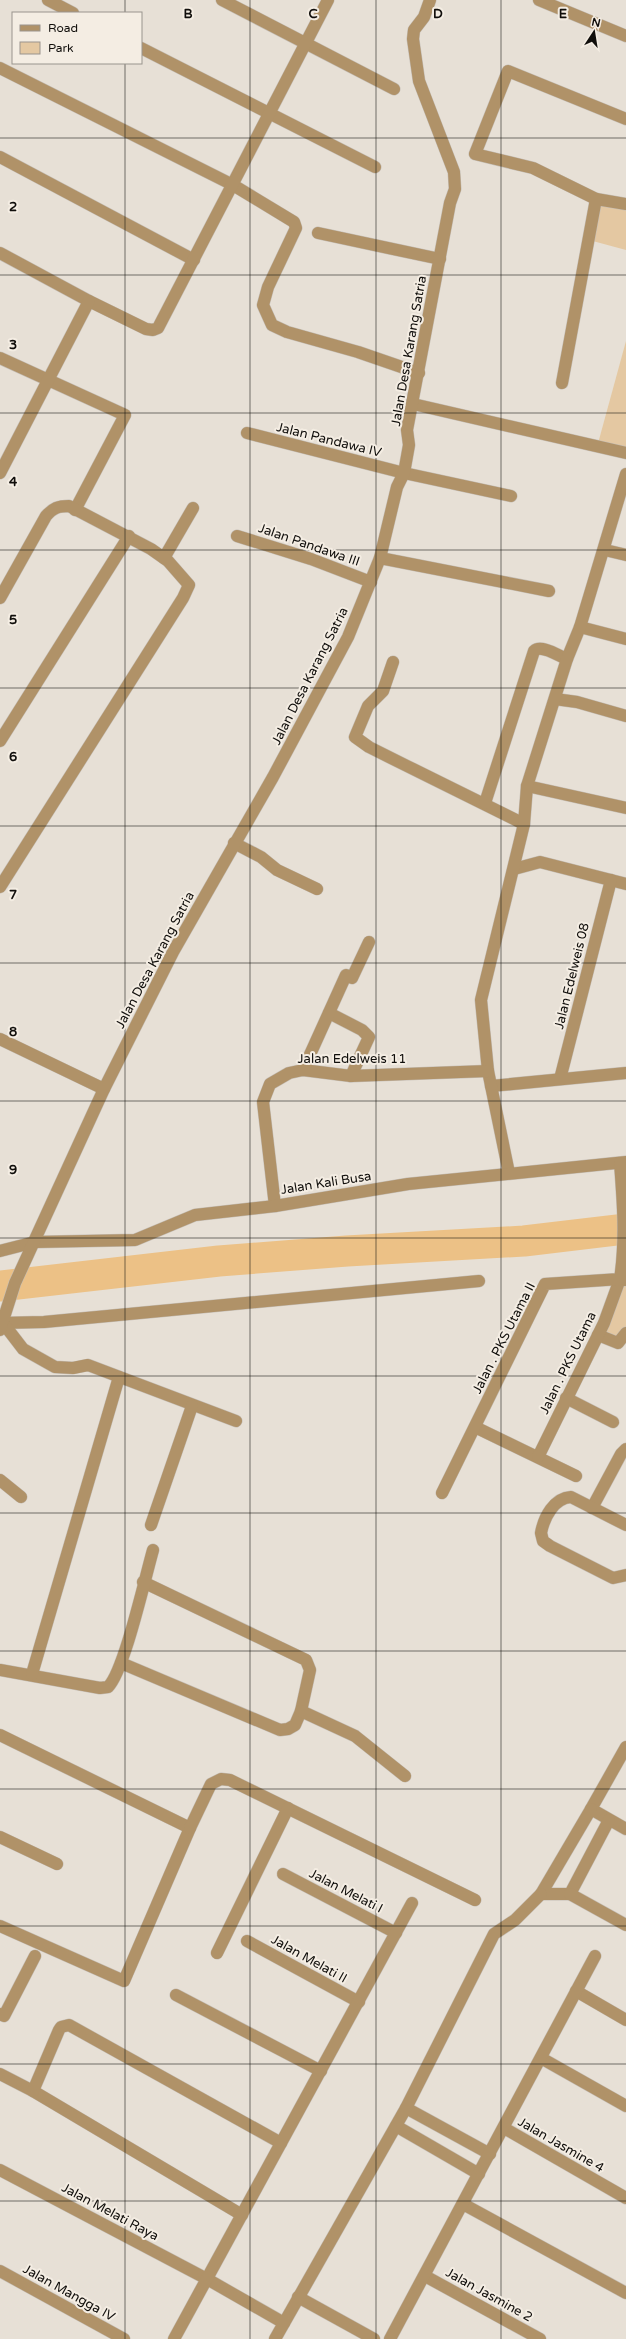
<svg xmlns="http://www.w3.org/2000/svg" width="626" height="2339" font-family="'Varela Round',sans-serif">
<rect width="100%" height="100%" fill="#e7e0d6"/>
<g fill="#e4c8a2">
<path d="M596,199L626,204V250L589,240Z"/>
<path d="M626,341V453L597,447Z"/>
<path d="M626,1280V1333L618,1343L598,1335Z"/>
</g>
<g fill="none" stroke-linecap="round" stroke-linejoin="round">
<path stroke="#ecc186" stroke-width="31" d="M0,1286L219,1261L347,1251L524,1241L626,1229"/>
<defs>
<g id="minor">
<path d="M48,0L73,13"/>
<path d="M222,0L394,89"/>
<path d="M539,0L626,36"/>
<path d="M141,48L375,167"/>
<path d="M0,68L233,185L294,222L296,228L268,287L263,305L272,325L287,332L358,352L419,373"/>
<path d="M626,119L508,71L475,154L533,168L596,199L626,204"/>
<path d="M0,157L194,260"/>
<path d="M318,233L440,259"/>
<path d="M0,253L89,301L146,329L153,330L158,328L328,0"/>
<path d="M0,358L125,415L75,510"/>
<path d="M562,383L596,199"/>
<path d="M413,404L626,453"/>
<path d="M247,433L404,473L511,496"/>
<path d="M0,473L89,301"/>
<path d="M237,536L311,559L371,582"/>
<path d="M605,550L626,555"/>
<path d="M164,558L193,508"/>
<path d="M380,558L549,591"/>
<path d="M0,598L46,516C53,508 58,506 69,506L151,549L168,561L189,585L183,598L0,887"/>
<path d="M580,627L626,639"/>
<path d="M393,662L383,691L368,706L355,737L369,747L407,766L524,824"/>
<path d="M555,699L577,702L626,716"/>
<path d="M0,741L129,536"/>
<path d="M527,786L626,808"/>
<path d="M485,803L534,651C541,644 559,656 567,659"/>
<path d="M234,843L261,857L277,870L317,889"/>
<path d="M514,869L540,862L626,884"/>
<path d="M329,1013L362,1030L369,1037L351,1076"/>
<path d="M0,1039L104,1089"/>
<path d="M303,1070L346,975L352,978L369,942"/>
<path d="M560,1079L611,880"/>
<path d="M491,1086L626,1073"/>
<path d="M509,1173L488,1071L481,1000L524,824L527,786L567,659L580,627L626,474"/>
<path d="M275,1206L263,1102L270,1084L289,1073L303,1070L351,1076L488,1071"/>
<path d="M0,1251L35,1242L135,1240L195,1215L275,1206L408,1184L626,1162"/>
<path d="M0,1323L44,1322L479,1281"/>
<path d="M3,1323L23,1349L55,1367L73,1368L88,1365L236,1421"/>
<path d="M0,1330L15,1283L104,1089L173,952L273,777L348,637L380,558L397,487L404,473L409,445L407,430L450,203L455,189L454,172L419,81L413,39L414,30L424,17L430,0"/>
<path d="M598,1335L618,1343L626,1333"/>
<path d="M566,1398L613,1422"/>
<path d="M475,1427L576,1476"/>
<path d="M538,1457L604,1323L620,1279L626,1280"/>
<path d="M0,1480L21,1497"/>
<path d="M442,1493L545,1284L620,1279C626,1240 623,1201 620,1163"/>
<path d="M592,1508L621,1454L626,1449"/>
<path d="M151,1525L192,1406"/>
<path d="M626,1525L571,1497C554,1498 544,1517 541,1533L543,1541L550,1546L613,1578L626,1575"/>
<path d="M121,1663L280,1730L288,1729L295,1725L301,1711L310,1670L306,1660L143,1582"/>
<path d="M0,1670L100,1688L108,1687C124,1672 145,1578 153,1550"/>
<path d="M32,1674L119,1377"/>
<path d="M301,1711L355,1736L405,1776"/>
<path d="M0,1735L190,1828L124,1981L0,1926"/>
<path d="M626,1747L591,1809L626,1829"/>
<path d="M591,1809L541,1894H570L609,1820"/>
<path d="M190,1828L211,1784L221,1779L230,1780L475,1900"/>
<path d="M0,1837L57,1864"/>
<path d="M283,1874L396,1933"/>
<path d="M570,1894L626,1925"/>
<path d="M247,1941L359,2002"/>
<path d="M217,1953L288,1808"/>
<path d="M576,1991L626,2020"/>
<path d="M176,1995L321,2071"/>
<path d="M0,2014L4,2016L35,1956"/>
<path d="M541,2058L626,2106"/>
<path d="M0,2074L33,2091L242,2215"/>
<path d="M33,2091L59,2030L61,2027L69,2025L281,2143"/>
<path d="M406,2108L490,2154"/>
<path d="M396,2126L479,2174"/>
<path d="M504,2128L626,2198"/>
<path d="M0,2170L207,2279L284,2323"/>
<path d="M463,2204L626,2293"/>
<path d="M0,2271L124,2339"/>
<path d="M425,2276L540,2339"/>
<path d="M298,2297L374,2339"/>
<path d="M174,2339L412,1903"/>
<path d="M275,2339L406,2108L494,1934L515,1920L541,1894"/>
<path d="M390,2339L595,1956"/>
</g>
</defs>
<use href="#minor" stroke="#c5beb6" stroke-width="13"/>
<use href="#minor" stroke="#b09268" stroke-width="12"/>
</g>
<path fill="none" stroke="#100e0b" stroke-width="1" stroke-opacity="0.55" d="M125,0V13M250,0V2339M376,0V2339M501,0V2339M125,63V2339M0,138H626M0,275H626M0,413H626M0,550H626M0,688H626M0,826H626M0,963H626M0,1101H626M0,1238H626M0,1376H626M0,1513H626M0,1651H626M0,1789H626M0,1926H626M0,2064H626M0,2201H626"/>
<g text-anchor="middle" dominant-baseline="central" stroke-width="4" stroke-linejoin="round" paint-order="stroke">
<g font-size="13" fill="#100e0b" stroke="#f4ede3">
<text transform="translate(409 351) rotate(-80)">Jalan Desa Karang Satria</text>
<text transform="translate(329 440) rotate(14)">Jalan Pandawa IV</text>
<text transform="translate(309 545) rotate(19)">Jalan Pandawa III</text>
<text transform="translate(310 676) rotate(-63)">Jalan Desa Karang Satria</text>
<text transform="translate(155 960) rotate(-62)">Jalan Desa Karang Satria</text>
<text transform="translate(572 976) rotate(-76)">Jalan Edelweis 08</text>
<text x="352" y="1059">Jalan Edelweis 11</text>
<text transform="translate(326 1183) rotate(-9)">Jalan Kali Busa</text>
<text transform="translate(504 1338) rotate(-63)">Jalan . PKS Utama II</text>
<text transform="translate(568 1363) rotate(-64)">Jalan . PKS Utama</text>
<text transform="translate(346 1891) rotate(27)">Jalan Melati I</text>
<text transform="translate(309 1959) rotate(29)">Jalan Melati II</text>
<text transform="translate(561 2145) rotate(30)">Jalan Jasmine 4</text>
<text transform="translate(110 2212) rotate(28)">Jalan Melati Raya</text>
<text transform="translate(69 2293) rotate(29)">Jalan Mangga IV</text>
<text transform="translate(489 2295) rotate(29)">Jalan Jasmine 2</text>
</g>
</g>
<g font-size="13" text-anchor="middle" font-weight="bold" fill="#100e0b" stroke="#f4ede3" stroke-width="4" stroke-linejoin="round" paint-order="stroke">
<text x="188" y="18">B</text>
<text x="313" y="18">C</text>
<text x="438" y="18">D</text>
<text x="563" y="18">E</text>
<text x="13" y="211">2</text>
<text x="13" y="349">3</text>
<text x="13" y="486">4</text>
<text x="13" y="624">5</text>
<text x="13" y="761">6</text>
<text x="13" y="899">7</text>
<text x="13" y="1036">8</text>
<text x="13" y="1174">9</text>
</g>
<rect x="12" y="12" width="130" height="52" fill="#f4ede3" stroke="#99948d"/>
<rect x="20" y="25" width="20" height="6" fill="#b09268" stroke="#99948d"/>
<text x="48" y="32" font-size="12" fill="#100e0b">Road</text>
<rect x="20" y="42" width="20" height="12" fill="#e4c8a2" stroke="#99948d"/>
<text x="48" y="52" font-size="12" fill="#100e0b">Park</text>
<g transform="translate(594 32) rotate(12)" stroke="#f4ede3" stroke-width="3" paint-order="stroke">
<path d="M0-3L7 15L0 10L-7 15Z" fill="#100e0b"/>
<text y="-6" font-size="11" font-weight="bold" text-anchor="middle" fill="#100e0b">N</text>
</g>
</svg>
